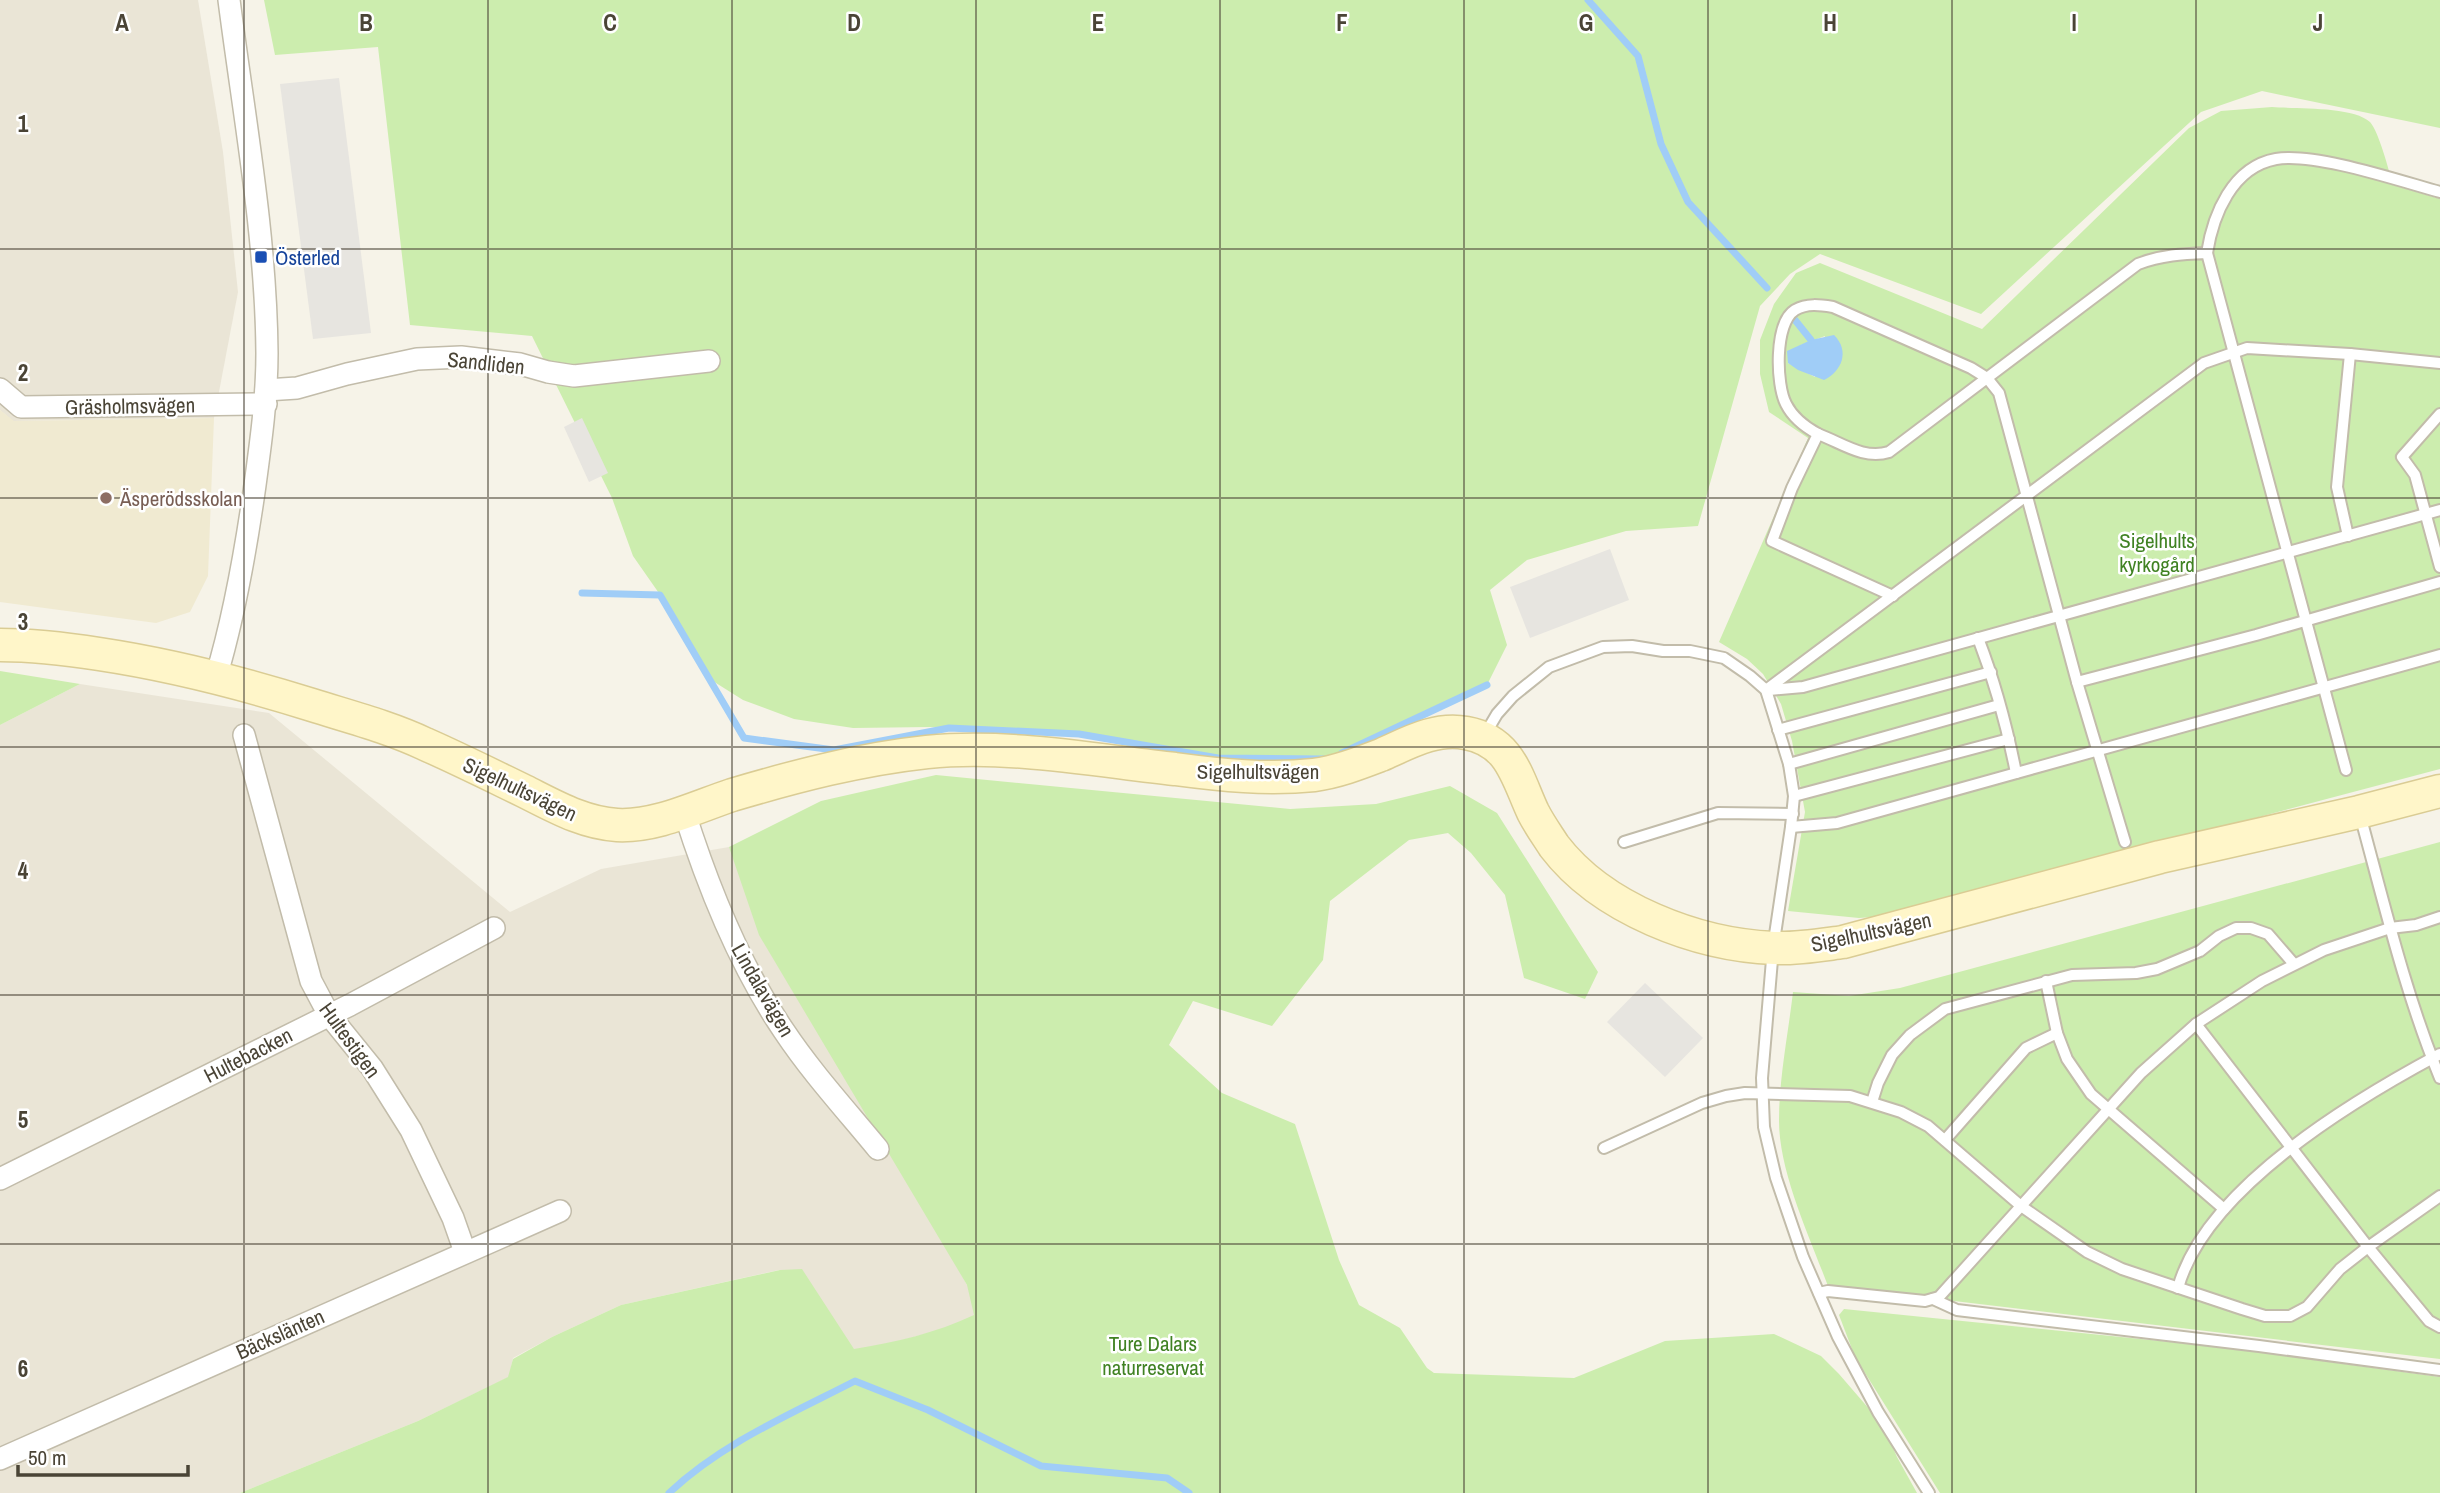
<svg xmlns="http://www.w3.org/2000/svg" width="2440" height="1493" font-family="'Archivo Narrow',sans-serif">
<rect width="100%" height="100%" fill="#f6f3e8"/>
<g fill="#eae5d6">
<path d="M0,0H198L223,152L238,292L214,418L13,421L0,410Z"/>
<path d="M80,684L269,713L510,912L601,869L729,847L967,1285L1005,1293L981,1313L947,1328L895,1342L854,1350L843,1334L779,1270L621,1305L552,1337L513,1358L509,1377L418,1421L240,1493H0V725Z"/>
</g>
<path fill="#f0ead1" d="M0,410L14,421L214,418L208,576L190,612L156,623L0,602Z"/>
<g fill="#ccedae" fill-rule="evenodd">
<path d="M264,0H2440V128L2262,91L2201,112L1981,314L1820,254L1790,274L1760,306L1698,526L1626,531L1527,560L1490,590L1507,645L1487,685L1358,749L1314,765L1249,764L1106,736L930,727L853,728L794,719L743,700L708,678L677,619L633,556L612,498L532,336L410,325L378,47L275,55Z"/>
<path d="M2272,107C2295,109 2353,106 2370,122C2379,132 2389,171 2393,185L2440,199V769L1886,916L1859,918L1788,911L1805,812L1792,741L1781,704L1763,674L1747,659L1719,642L1808,438L1769,412L1760,374V340L1774,304L1796,273L1820,263L1982,329L2189,128L2221,111ZM1825,336L1815,377L1788,363L1801,345Z"/>
<path d="M0,671L80,684L0,725Z"/>
<path d="M936,775L1290,809L1376,804L1450,786L1497,813L1598,972L1585,999L1524,978L1505,895L1471,853L1448,833L1409,840L1330,901L1323,960L1272,1026L1193,1001L1169,1045L1222,1093L1295,1124L1339,1260L1359,1305L1400,1328L1427,1368L1434,1373L1574,1378L1665,1341L1774,1334L1821,1356L1839,1374L1883,1425L1897,1457L1917,1493H240L418,1421L508,1377L513,1359L552,1337L621,1305L780,1270L802,1269L854,1349C896,1342 936,1333 974,1315L967,1285L759,935L729,847L821,801Z"/>
<path d="M2440,842V1359L1828,1286C1810,1238 1779,1172 1779,1121C1779,1078 1788,1035 1793,992L1849,996L1900,988Z"/>
<path d="M1844,1309L2220,1347L2440,1377V1493H1940L1855,1357L1839,1315Z"/>
</g>
<g fill="#e7e5e0">
<path d="M339,78L371,333L313,339L280,84Z"/>
<path d="M582,418L608,473L589,482L564,427Z"/>
<path d="M1610,549L1629,600L1530,638L1510,587Z"/>
<path d="M1645,983L1703,1038L1665,1077L1607,1022Z"/>
</g>
<path fill="#a0cdf7" d="M1834,335C1850,351 1842,371 1824,380L1798,370L1788,363L1787,351L1811,340Z"/>
<g fill="none" stroke-linecap="round" stroke-linejoin="round">
<g stroke="#a0cdf7" stroke-width="7">
<path d="M1588,0L1638,56L1661,144L1688,202L1767,288"/>
<path d="M1795,320L1811,340"/>
<path d="M582,593L660,595L744,738L834,750L949,728L1079,734L1218,758L1324,759"/>
<path d="M1342,753L1487,685"/>
<path d="M669,1493C722,1443 791,1414 855,1381L928,1410L1041,1466L1167,1478L1189,1493"/>
</g>
<defs>
<g id="lane">
<path d="M2207,253C2213,215 2232,167 2276,159C2314,152 2400,181 2440,192"/>
<path d="M2440,414L2402,457L2415,475L2440,567"/>
<path d="M1818,434C1842,443 1864,460 1889,452L2138,264C2161,255 2183,254 2207,253L2346,770"/>
<path d="M2348,536L2337,487L2350,354"/>
<path d="M1893,596L1772,541L1792,488L1818,434C1805,427 1793,418 1786,404C1776,385 1774,323 1795,310C1807,303 1820,305 1833,307L1971,368L1987,378L1999,393L2077,682"/>
<path d="M1978,638C1995,682 2007,727 2016,773"/>
<path d="M1766,690L2204,363L2247,348L2350,354L2440,363"/>
<path d="M1769,690L1803,687L2440,510"/>
<path d="M1778,730L1991,672"/>
<path d="M1484,736L1497,714L1513,696L1549,667L1603,647L1632,646L1663,651H1690L1724,658L1750,676L1766,690L1789,764L1794,796L1791,827L1837,823L2440,655"/>
<path d="M1789,764L1999,705"/>
<path d="M1794,796L2009,739"/>
<path d="M2360,815C2384,903 2405,993 2440,1078"/>
<path d="M1791,827L1773,948L1762,1078L1764,1127L1776,1178L1803,1257L1838,1337L1878,1412L1929,1493"/>
<path d="M1624,842L1718,813L1793,814"/>
<path d="M2125,842L2077,682L2256,635L2440,582"/>
<path d="M2046,981L2057,1033L2067,1059L2091,1094L2224,1209"/>
<path d="M1872,1102L1878,1083L1892,1055L1910,1035L1945,1009L2072,975L2136,973L2157,969L2200,951L2219,936L2236,928H2251L2268,934L2294,964"/>
<path d="M1945,1140L2026,1048L2057,1033"/>
<path d="M1604,1148L1702,1103L1726,1096L1745,1093L1850,1096L1901,1112L1928,1126L2021,1206L2087,1252L2122,1269L2242,1309L2265,1316H2290L2307,1307L2340,1269L2368,1247L2196,1024"/>
<path d="M2440,1196L2368,1247L2429,1321L2440,1327"/>
<path d="M2178,1288C2205,1189 2354,1100 2440,1054"/>
<path d="M1819,1293L1828,1291L1925,1301L1939,1297L2141,1073L2196,1024L2262,981L2324,950L2390,928L2416,925L2440,917"/>
<path d="M1933,1299L1957,1310L2259,1346L2440,1370"/>
</g>
<g id="street">
<path d="M0,389L21,407L266,404"/>
<path d="M266,390L297,388L347,374L417,359L461,357L520,364L548,372L574,376L709,361"/>
<path d="M216,677C235,614 246,549 255,485C261,441 267,397 267,353C266,234 244,117 229,0"/>
<path d="M244,735L311,981L329,1015L372,1068L411,1130L453,1218L465,1252"/>
<path d="M684,811C708,887 739,965 784,1031C812,1073 846,1110 878,1149"/>
<path d="M0,1179L350,1005L494,928"/>
<path d="M0,1459L560,1211"/>
</g>
<path id="secondary" d="M0,645C33,645 67,649 99,654C172,665 242,683 312,705C350,717 389,727 425,744C459,759 491,775 524,791C554,806 583,823 617,825C656,827 696,807 732,795C796,776 861,759 927,752C1009,744 1093,760 1175,769C1220,775 1268,780 1314,775C1337,772 1360,763 1381,755C1408,743 1436,727 1466,733C1511,741 1517,778 1533,812C1539,824 1547,835 1554,846C1602,909 1697,945 1774,948C1797,949 1820,945 1843,942L2160,857L2359,812L2440,791"/>
</defs>
<use href="#lane" stroke="#c2bcaa" stroke-width="14"/>
<use href="#street" stroke="#c2bcaa" stroke-width="24"/>
<use href="#secondary" stroke="#dacc94" stroke-width="35"/>
<use href="#lane" stroke="#fff" stroke-width="10"/>
<use href="#street" stroke="#fff" stroke-width="21"/>
<use href="#secondary" stroke="#fff6c9" stroke-width="32"/>
</g>
<path fill="none" stroke="#4a4436" stroke-width="2" stroke-opacity="0.55" d="M244,0V1493M488,0V1493M732,0V1493M976,0V1493M1220,0V1493M1464,0V1493M1708,0V1493M1952,0V1493M2196,0V1493M0,249H2440M0,498H2440M0,747H2440M0,995H2440M0,1244H2440"/>
<rect fill="#1a4fb4" stroke="#fff" stroke-width="2.5" x="254" y="250" width="14" height="14" rx="3.5"/>
<circle fill="#8d6e63" stroke="#fff" stroke-width="2.5" cx="106" cy="498" r="7"/>
<g text-anchor="middle" dominant-baseline="central" stroke-width="5" stroke-linejoin="round" paint-order="stroke">
<g font-size="21" fill="#164399" stroke="#fff" text-anchor="start">
<text x="275" y="257">Österled</text>
</g>
<g font-size="21" fill="#4a4436" stroke="#fff">
<text transform="translate(486 363) rotate(6)">Sandliden</text>
<text transform="translate(130 406) rotate(-1)">Gräsholmsvägen</text>
<text x="1258" y="771">Sigelhultsvägen</text>
<text transform="translate(520 789) rotate(25)">Sigelhultsvägen</text>
<text transform="translate(1871 932) rotate(-12)">Sigelhultsvägen</text>
<text transform="translate(763 990) rotate(60)">Lindalavägen</text>
<text transform="translate(350 1040) rotate(54)">Hultestigen</text>
<text transform="translate(248 1055) rotate(-27)">Hultebacken</text>
<text transform="translate(280 1334) rotate(-24)">Bäckslänten</text>
</g>
<g font-size="21" fill="#785e54" stroke="#fff" text-anchor="start">
<text x="120" y="498">Äsperödsskolan</text>
</g>
<g font-size="21" fill="#408223" stroke="#fff">
<text x="2157" y="540">Sigelhults<tspan x="2157" dy="24">kyrkogård</tspan></text>
<text x="1153" y="1343">Ture Dalars<tspan x="1153" dy="24">naturreservat</tspan></text>
</g>
</g>
<g font-size="23" text-anchor="middle" font-weight="bold" fill="#4a4436" stroke="#fff" stroke-width="5" stroke-linejoin="round" paint-order="stroke">
<text x="122" y="31">A</text>
<text x="366" y="31">B</text>
<text x="610" y="31">C</text>
<text x="854" y="31">D</text>
<text x="1098" y="31">E</text>
<text x="1342" y="31">F</text>
<text x="1586" y="31">G</text>
<text x="1830" y="31">H</text>
<text x="2074" y="31">I</text>
<text x="2318" y="31">J</text>
<text x="23" y="132">1</text>
<text x="23" y="381">2</text>
<text x="23" y="630">3</text>
<text x="23" y="879">4</text>
<text x="23" y="1128">5</text>
<text x="23" y="1377">6</text>
</g>
<path d="M18 1465v10h170v-10" fill="none" stroke="#4a4436" stroke-width="3.5"/>
<text x="28" y="1465" font-size="21" fill="#4a4436" stroke="#ffffff" stroke-width="5" paint-order="stroke">50 m</text>
</svg>
